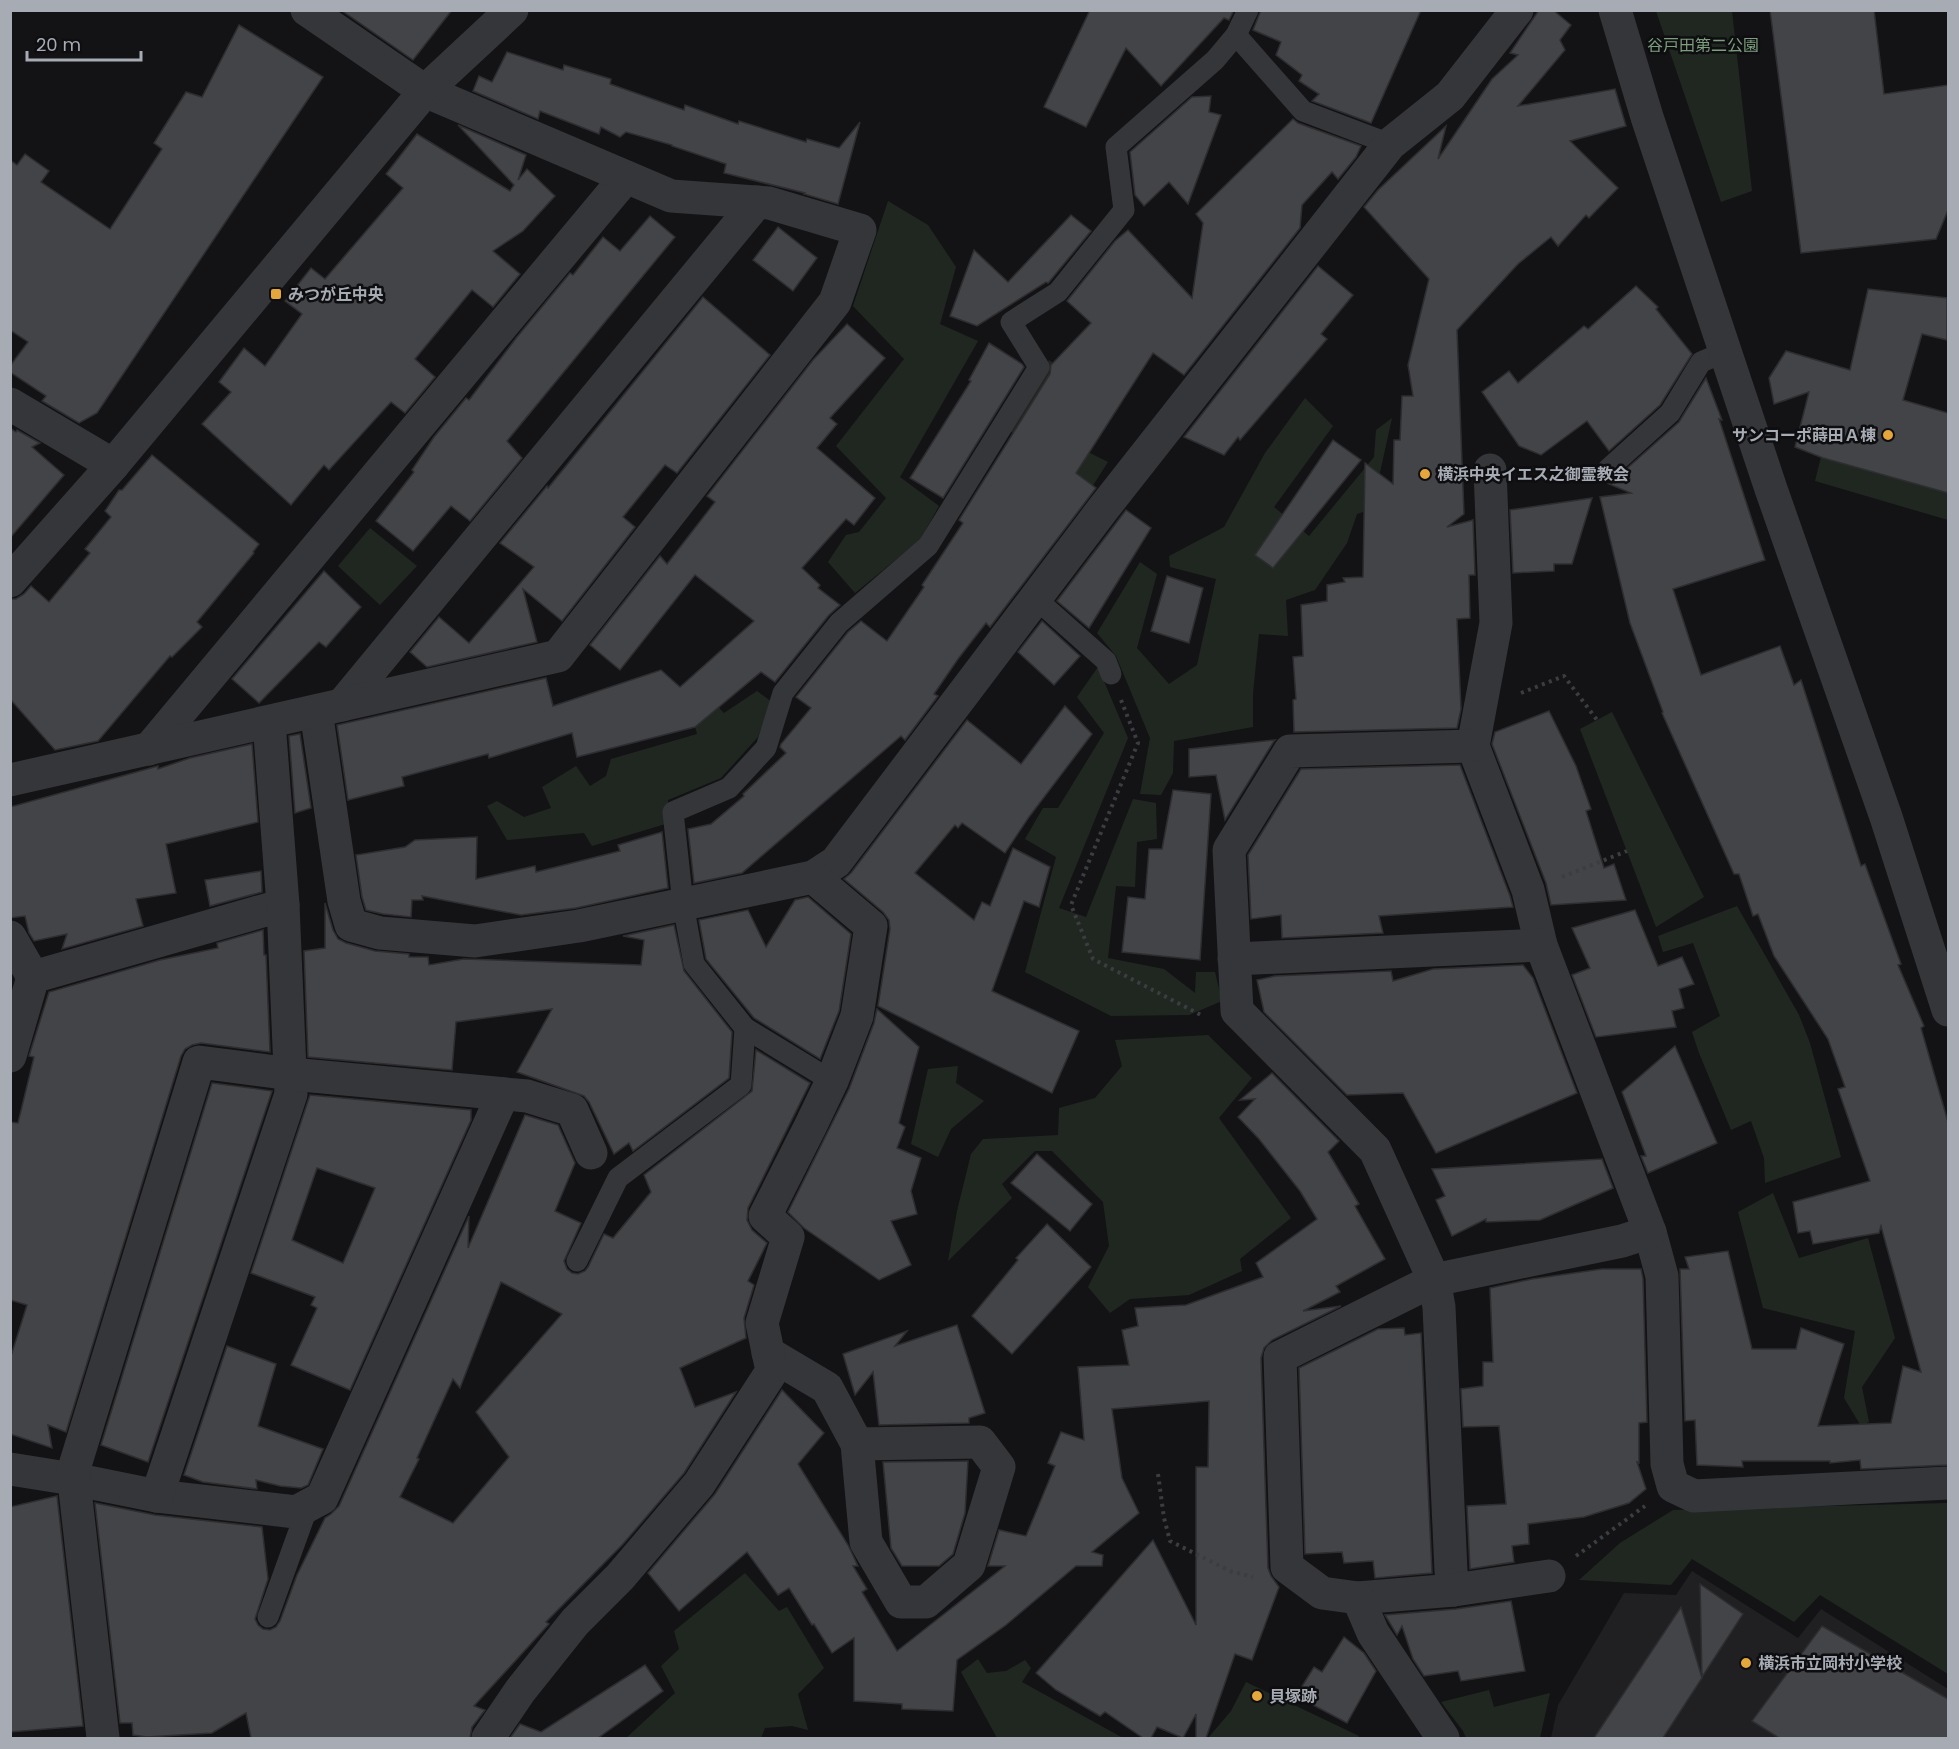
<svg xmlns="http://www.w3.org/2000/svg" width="1959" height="1749" font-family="Poppins,'Noto Sans JP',sans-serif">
<rect width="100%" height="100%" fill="#131315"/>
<path fill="#202022" d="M1692,1571L1798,1638L1821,1609L1948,1689V1738H1551L1558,1705L1624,1593L1676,1595Z"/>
<g fill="#202721">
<path d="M1656,11H1732L1752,191L1721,202Z"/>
<path d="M888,201L928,225L956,267L940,324L978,341L900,477L939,506L920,540L855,593L828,562L846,535L859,532L886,498L836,446L904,359L853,306Z"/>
<path d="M1049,360L1062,370L1056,436L1108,462L1090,490L1010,431Z"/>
<path d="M1305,398L1333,426L1274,507L1309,536L1374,457L1376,430L1392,418L1372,509L1357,514L1347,543L1315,590L1286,600L1288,636L1259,634L1253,693V727L1174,741L1173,773L1161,795L1140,794L1150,738L1116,656L1097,633L1140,562L1157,574L1137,648L1169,684L1197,665L1216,579L1170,567L1169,556L1224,527L1265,453Z"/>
<path d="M1821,457L1948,493V520L1815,481Z"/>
<path d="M370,528L417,566L380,605L338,566Z"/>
<path d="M1098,667L1128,738L1059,908L1086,917L1133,799L1156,803L1157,839L1137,842L1135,887L1116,886L1108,958L1164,969L1195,993L1196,972H1215L1222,1001L1189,1015L1111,1016L1025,972L1056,857L1025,839L1043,808H1058L1104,733L1077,697Z"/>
<path d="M699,687L724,713L757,691L772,702L758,737L721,778L668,800L669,823L592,846L584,833L507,840L487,806L497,801L524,817L551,808L542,787L576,766L590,786L606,776L611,759L697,734L686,692Z"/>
<path d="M1612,712L1704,897L1656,927L1580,729Z"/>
<path d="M1737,906L1799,1015L1810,1043L1841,1157L1765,1183L1764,1158L1751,1121L1731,1130L1699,1053L1692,1032L1720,1016L1693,943L1663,952L1658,936Z"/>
<path d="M1208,1035L1252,1078L1219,1118L1291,1218L1240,1259L1242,1271L1189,1295L1130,1299L1110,1313L1088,1287L1109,1246L1103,1202L1052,1151H1035L1002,1184L1012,1198L948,1261L957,1211L971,1154L983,1139L1058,1135L1059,1108L1095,1098L1122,1066L1115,1040Z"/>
<path d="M958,1066L956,1083L984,1101L951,1129L938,1157L911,1144L928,1069Z"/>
<path d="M1773,1193L1799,1258L1868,1238L1895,1338L1862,1387L1869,1422L1861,1426L1844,1398L1855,1331L1763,1308L1738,1212Z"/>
<path d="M1948,1503V1674L1820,1595L1794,1622L1692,1559L1671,1585L1579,1580L1620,1543L1673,1510Z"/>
<path d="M745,1573L779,1611L787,1607L824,1668L798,1694L808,1730L792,1726L765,1728L761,1738H626L675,1693L661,1666L679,1649L674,1631Z"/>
<path d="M978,1659L987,1673L1006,1671L1025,1660L1031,1668L1022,1682L1123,1738H997L961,1672Z"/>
<path d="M1246,1682L1359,1736L1358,1738H1208L1231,1711Z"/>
<path d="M1489,1690L1494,1707L1550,1693L1540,1738H1466L1463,1731L1441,1702Z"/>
</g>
<g fill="#424448" stroke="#2e2e31" stroke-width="1.5" fill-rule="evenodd">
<path d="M341,10H452L413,60Z"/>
<path d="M1090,10H1234L1229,20L1224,18L1161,86L1126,48L1086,127L1044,107Z"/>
<path d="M1261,10H1421L1371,123L1312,101L1319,94L1299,81L1302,75L1276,55L1281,42L1253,30Z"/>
<path d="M1539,10H1553L1571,25L1560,40L1565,50L1518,106L1615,89L1626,126L1570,141L1618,188L1589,218L1586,215L1558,246L1551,237L1518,264L1457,330L1464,514L1447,527L1473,520L1475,575H1469L1470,618L1457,619L1461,709L1457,728L1294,732L1293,700L1296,699L1293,657L1303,656L1301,605L1327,601V585L1345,582L1343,578L1363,577L1365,463L1393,484L1394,440H1400L1402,396H1413L1408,365L1429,279L1364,207L1378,190L1446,126L1438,159L1492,79L1518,55L1510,53Z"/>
<path d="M1770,10H1874L1884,94L1948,85V210L1936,239L1801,253Z"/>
<path d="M239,25L323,77L97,413L79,423L42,401L46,396L10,372V366L28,342L10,330V160L17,165L25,154L49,171L41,182L110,229L162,149L154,143L186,92L202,97Z"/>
<path d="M507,52L563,70L564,65L611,79L610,84L684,110L685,105L738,124L739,121L806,142L807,139L839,148L860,122L838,204L804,194L805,193L724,173L726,164L672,146V145L626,132L620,137L601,127L599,134L540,111L538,119L473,91L479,76L492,82Z"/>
<path d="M1211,96L1209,112L1221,115L1188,204L1169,182L1144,206L1135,195L1130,152L1192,97Z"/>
<path d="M1293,119L1298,123L1361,146L1356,157L1338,179L1332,172L1302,205L1300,228L1184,375L1153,353L1076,473L1096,488L990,627L986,623L958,659L934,694L938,696L905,740L901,736L742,873L694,883L688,829L711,824L744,796L743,794L786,753L780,747L781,744L811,708L796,697L848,632L861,621L887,641L924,587L922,585L963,523L959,520L1050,374L1051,365L1091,323L1067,301L1115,241L1128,230L1192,298L1203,223L1196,214Z"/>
<path d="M458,125L526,155L518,180L527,169L555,196L523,231L493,251L520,274L493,307L472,290L415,359L435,377L405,413L391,402L329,470L324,465L291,505L202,424L231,392L219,382L244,348L265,366L302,314L285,301L311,268L325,279L403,188L386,174L417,134L510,191L514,185Z"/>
<path d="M1071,215L1091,231L1049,282L1048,283L1046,282L977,326L950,316L974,250L1008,282Z"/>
<path d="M650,216L675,237L507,441L522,458L470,521L451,506L413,551L376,521L414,472L412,470L434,437L466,398L469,400L517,337L570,273L573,275L603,237L620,251Z"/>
<path d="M778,227L817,258L793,291L753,260Z"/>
<path d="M1318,266L1353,295L1321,334L1327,339L1240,440L1238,437L1224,455L1184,437Z"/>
<path d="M1636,286L1658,307L1656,309L1692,354L1660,405L1609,451L1587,421L1541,455L1519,446L1482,392L1509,371L1518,383L1584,326L1588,329Z"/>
<path d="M1868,289L1947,298V340L1922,334L1903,400L1948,413V493L1823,458L1795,447L1809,392L1774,404L1769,378L1786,351L1850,370Z"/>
<path d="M703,297L770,355L677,473L665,465L623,517L635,527L562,621L523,589L537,642L427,667L410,652L439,617L469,643L534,567L500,543L547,486L548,488Z"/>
<path d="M847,324L885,358L830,418L837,424L817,448L875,498L854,525L846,519L802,568L820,585L818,588L840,605L829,615L775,682L761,672L695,727L577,757L572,733L489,758L488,754L402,777L404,786L348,800L337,725L546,678L553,706L661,670L680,687L754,621L695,575L620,670L590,645L660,556L667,564L715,502L707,496L813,360Z"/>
<path d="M989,343L1022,364L1024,367L943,498L910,478L971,381L969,380Z"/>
<path d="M1706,378L1722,420L1719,419L1765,560L1673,589L1701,675L1780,646L1794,685L1801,680L1861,866L1865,864L1901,964L1898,965L1924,1026L1921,1028L1948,1122V1465L1861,1469L1860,1460L1830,1463V1461H1742L1743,1467L1697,1465L1695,1420L1685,1421L1680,1269H1689L1685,1257L1728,1251L1752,1349H1796L1801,1328L1844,1344L1818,1426L1891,1423L1903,1366L1921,1372L1881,1226L1879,1233L1813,1244L1810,1231L1798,1233L1793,1202L1870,1181L1838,1089L1845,1087L1828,1039L1774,956L1758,914L1753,916L1739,874H1734L1662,713L1663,712L1630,623L1600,497L1631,493L1609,484L1630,479L1624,471L1679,422Z"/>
<path d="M10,428L16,432L17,430L40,443L32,447L64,475L10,538Z"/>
<path d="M1333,440L1361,460L1273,568L1255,555Z"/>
<path d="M152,455L259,544L253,552L254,553L197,622L202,627L172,657L170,656L98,741L55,750L10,699V599H16L24,594L31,586L49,602L90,553L85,549L111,517L105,511L119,490H122Z"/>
<path d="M1592,498L1572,564H1554V571L1513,573L1510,510Z"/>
<path d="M1126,510L1151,528L1089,628L1057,601Z"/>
<path d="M324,571L361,607L326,647L319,642L259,703L232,679Z"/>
<path d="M1167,576L1203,588L1189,643L1151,631Z"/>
<path d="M1042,621L1080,656L1054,685L1018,652Z"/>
<path d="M1065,706L1092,734L1029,817L1005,853L962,823L958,828L955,825L915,873L974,920L982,902L990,906L1013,848L1050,867L1039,907L1024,901L992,991L1079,1031L1052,1093L878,1006L890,929L889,920L883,912L844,879L851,873L967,720L1021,764Z"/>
<path d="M1549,711L1576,766L1591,809L1586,811L1604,868L1614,864L1626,900L1551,905L1546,883L1492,744L1495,732Z"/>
<path d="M300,734L311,808L295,813L289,736Z"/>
<path d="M1275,740L1274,741L1225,820L1216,775L1189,777V749Z"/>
<path d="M252,744L258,822L166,844L176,893L136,899L143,926L62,949L67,934L34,941L29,933L25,916L10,918V807L158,766V769L190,758Z"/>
<path d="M1460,765L1510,896L1513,907L1379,916L1383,933L1282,938L1281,915L1251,919L1248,855L1301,769Z"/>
<path d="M1173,790L1211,794L1200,960L1122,952L1128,897L1145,899L1149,849H1162Z"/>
<path d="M662,832L668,888L576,908L521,915L422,896L423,900H412L411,917L383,914L366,910L362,897L356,855L405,847L415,840L477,837L476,879L535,866L536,872L620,851L618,845Z"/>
<path d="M261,871L262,892L210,906L205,880Z"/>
<path d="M808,897L851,934L839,1011L820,1059L754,1018L706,959L699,920L748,910L766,947L795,900Z"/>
<path d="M325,903L333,930L338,939L346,943L375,951L409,954V957H428L429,965L464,959L641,965L644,940L623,936L674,925L684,971L732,1032L729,1078L633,1151L629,1143L614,1154L589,1102L584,1096L517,1072L552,1009L456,1022L452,1070L308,1057L304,951L325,948Z"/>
<path d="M1635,910L1658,966L1682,957L1694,984L1679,989L1684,1008L1672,1011L1676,1027L1596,1037L1572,975L1590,968L1572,928Z"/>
<path d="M263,930L264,955H266L270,1052L201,1043L192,1045L185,1049L181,1056L66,1432L48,1425L52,1448L10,1434V1359L27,1305L10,1300V1122L18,1123L34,1057L29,1056L49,992L160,960L218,948L217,943Z"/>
<path d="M1523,965L1533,978L1577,1093L1436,1153L1403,1093L1347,1095L1264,1012L1257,980L1275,976L1391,971L1393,981L1433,969Z"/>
<path d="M877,1009L919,1047L899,1123L905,1127L897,1148L921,1158L911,1191L917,1214L891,1221L911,1265L879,1280L804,1228L788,1212L849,1089L874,1023Z"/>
<path d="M1675,1046L1717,1143L1648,1173L1641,1156H1646L1622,1092Z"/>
<path d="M756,1050L810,1083L748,1208L747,1220L752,1230L767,1243L748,1281L754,1285L744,1318L746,1338L680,1368L695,1407L736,1392L684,1473L623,1544L546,1622L549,1624L474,1706L485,1710L472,1727L470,1738H251L246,1713L212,1733L147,1737L133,1735L132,1723H120L95,1503L155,1515L262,1527L268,1579L255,1619L258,1625L263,1629L270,1630L276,1627L280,1621L297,1575L325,1518L331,1514L339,1506L469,1216L468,1248L525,1115L558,1125L575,1163L555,1211L581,1223L564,1261L567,1269L572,1273L578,1274L585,1271L588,1267L604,1234L613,1238L651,1192L644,1175L752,1091ZM501,1282L562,1314L476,1412L509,1457L453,1523L400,1497L419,1459L417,1458L453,1379L460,1388Z"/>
<path d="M1272,1073L1339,1141L1328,1152L1359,1204L1355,1206L1385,1259L1336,1286L1340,1292L1303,1311L1341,1306L1272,1340L1264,1348L1261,1358L1268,1568L1271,1576L1279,1587L1252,1660L1235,1654L1206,1738H1196V1714L1183,1738L1157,1727L1151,1738H1143L1105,1712L1100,1716L1056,1690L1036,1673L1153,1540L1196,1625V1467H1208L1209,1401L1112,1409L1122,1478L1139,1513L1092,1552L1103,1555L1102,1566H1076L1006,1625L957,1660L953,1711L902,1709V1704L854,1701V1638L832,1653L814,1624L812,1625L789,1588L778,1595L747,1552L679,1611L648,1573L715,1494L782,1390L824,1433L798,1464L848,1545L858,1566H853L867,1589L862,1592L897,1651L1005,1566H988L999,1530L1026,1536L1055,1466L1048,1463L1061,1432L1084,1440L1078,1367L1129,1365L1122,1330L1138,1326L1135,1308L1186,1305L1263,1277L1256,1263L1317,1219L1300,1191L1259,1139L1238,1117L1255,1099L1240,1100Z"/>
<path d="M212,1083L272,1091L148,1462L101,1445Z"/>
<path d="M310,1095L471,1110V1120L350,1390L291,1365L317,1308L311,1305L315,1297L251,1273ZM317,1168L375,1188L343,1263L292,1240Z"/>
<path d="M1037,1154L1092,1204L1070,1231L1011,1183Z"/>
<path d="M1602,1159L1613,1188L1540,1220L1486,1222V1219L1452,1236L1436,1200L1445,1196L1432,1169Z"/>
<path d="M1047,1224L1091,1267L1012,1354L972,1316L1018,1260L1016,1258Z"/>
<path d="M1602,1269H1641L1643,1279L1647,1422L1639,1423V1463L1637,1462L1646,1489L1629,1503L1584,1517L1528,1524L1529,1544L1512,1546L1514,1562L1470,1569L1467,1506L1506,1504L1499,1426L1463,1427L1461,1389L1483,1386V1362H1493L1490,1288L1532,1279Z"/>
<path d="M957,1325L985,1413L969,1418V1423L879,1425L873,1372L855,1395L843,1354L907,1331L895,1346Z"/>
<path d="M1404,1328L1405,1335L1421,1333L1432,1573L1375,1578L1373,1561L1344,1563L1342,1552L1305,1554L1299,1368L1378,1329Z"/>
<path d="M227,1346L276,1364L258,1426L323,1449L308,1485L301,1488L280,1486L256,1480L257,1489L203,1482L184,1475Z"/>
<path d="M968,1461L965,1513L953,1554L939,1566H902L891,1548L883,1462Z"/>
<path d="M57,1496L83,1726L10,1732V1507Z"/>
<path d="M1700,1584L1743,1614L1702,1677Z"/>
<path d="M1511,1601L1525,1671L1461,1681L1458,1671L1424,1676L1413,1659L1402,1626L1397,1635L1385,1615L1456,1609Z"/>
<path d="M1681,1607L1702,1678L1663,1738H1594Z"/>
<path d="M1822,1626L1948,1699V1738H1779L1752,1721Z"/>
<path d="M1344,1637L1364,1653L1376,1671L1347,1723L1296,1696L1314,1667L1322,1672Z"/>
<path d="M645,1665L663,1691L598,1738H510L520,1724L541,1732Z"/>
</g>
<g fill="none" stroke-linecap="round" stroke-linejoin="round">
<g stroke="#3b3d41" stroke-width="4" stroke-dasharray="3 4.5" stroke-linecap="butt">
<path d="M1525,469H1580"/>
<path d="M1521,693L1564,676L1597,720"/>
<path d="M1121,700L1138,743L1071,905L1093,959L1201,1015"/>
<path d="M1562,877L1627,851"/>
<path d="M1158,1474L1164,1518L1170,1541L1230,1571L1253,1577"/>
<path d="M1576,1556L1645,1506"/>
</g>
<g stroke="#35363a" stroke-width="21">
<path d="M1236,35L1303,111L1390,144"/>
<path d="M1608,469L1670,413L1701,362L1727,351"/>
<path d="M1035,598L1106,661L1111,674"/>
<path d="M832,1081L745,1028L694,964L683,904L673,812L729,788L766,748L783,693L839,623L928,546L1039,367L1011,322L1058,292L1124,210L1116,147L1215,60L1236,35L1248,10"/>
<path d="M577,1261L618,1178L741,1085L745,1028"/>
<path d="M268,1617L308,1506"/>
</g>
<g stroke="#35363a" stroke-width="33">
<path d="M1615,10L1647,117L1771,489L1886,817L1948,1010"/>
<path d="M10,404L113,465"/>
<path d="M1490,470L1496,623L1473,746L1528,890L1541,945L1650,1232L1662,1276L1667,1464L1673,1486L1694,1496L1948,1483"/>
<path d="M342,705L757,202"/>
<path d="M316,711L344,901L351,925L380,933L475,941L579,926L813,877L836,862L1103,509L1390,144L1450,96L1517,10"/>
<path d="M149,749L626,177"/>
<path d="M10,780L558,656L835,302L860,230L769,203L671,196L425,91L307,10"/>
<path d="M10,937L33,977"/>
<path d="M1234,959L1541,945"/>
<path d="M10,1056L33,977L283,905"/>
<path d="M768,1353L827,1388L857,1444L866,1542L901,1602H926L969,1565L999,1467L980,1442L857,1444"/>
<path d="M10,1469L73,1479L157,1496L296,1512L322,1498L503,1094"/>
<path d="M157,1496L291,1094L283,905L269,722"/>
<path d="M1454,1590L1451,1571L1439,1307L1434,1280L1375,1150L1237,1011L1229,850L1290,751L1473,746"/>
<path d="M1358,1598L1454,1590L1549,1576"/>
<path d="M103,1738L73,1472L199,1062L291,1074L527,1096L572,1110L591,1153"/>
<path d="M488,1738L520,1691L575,1622L620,1577L699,1484L772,1371L762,1323L788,1237L765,1216L810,1127L832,1081L857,1016L871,926L813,877"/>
<path d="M1443,1738L1373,1633L1358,1598L1322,1593L1287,1567L1280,1357L1434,1280L1622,1241L1650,1232"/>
</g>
<path stroke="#35363a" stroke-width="33" d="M10,581L113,465L425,91L512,10"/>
</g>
<g fill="#e5a63c" stroke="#0e0e10" stroke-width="2">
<rect x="270" y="288" width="12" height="12" rx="3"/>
<circle cx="1888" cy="435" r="6"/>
<circle cx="1425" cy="474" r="6"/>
<circle cx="1746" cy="1663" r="6"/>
<circle cx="1257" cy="1696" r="6"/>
</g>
<g text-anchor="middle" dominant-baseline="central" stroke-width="5" stroke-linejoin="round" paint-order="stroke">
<g font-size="16" fill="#7e9e7f" stroke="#0e0e10">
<text x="1703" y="45">谷戸田第二公園</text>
</g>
<g font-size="16" font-weight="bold" fill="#a6abb4" stroke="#0e0e10" text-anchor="start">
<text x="288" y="294">みつが丘中央</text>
<text x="1876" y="435" text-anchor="end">サンコーポ蒔田Ａ棟</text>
<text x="1437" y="474">横浜中央イエス之御霊教会</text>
<text x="1758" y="1663">横浜市立岡村小学校</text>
<text x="1269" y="1696">貝塚跡</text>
</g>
</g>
<rect width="1959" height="1749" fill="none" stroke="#a6abb4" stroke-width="24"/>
<path d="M27 51v9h114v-9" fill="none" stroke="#a6abb4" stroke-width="3"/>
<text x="36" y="51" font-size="18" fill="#a6abb4" stroke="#0e0e10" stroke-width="4.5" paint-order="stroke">20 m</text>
</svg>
